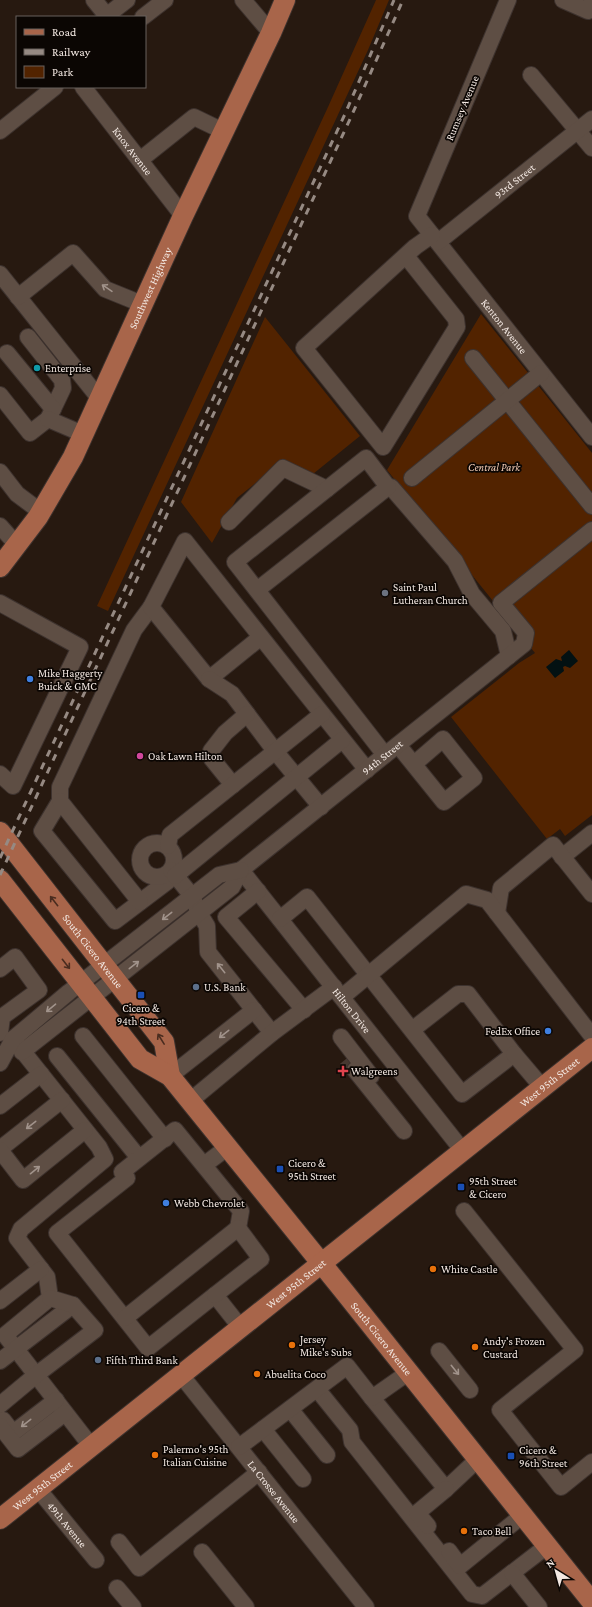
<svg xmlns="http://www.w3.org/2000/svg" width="592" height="1607" font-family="'Crimson Pro',serif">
<rect width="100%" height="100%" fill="#271910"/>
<g fill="#522300">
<path d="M376,0H389L368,50L108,611L97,606L328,107Z"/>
<path d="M481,314L592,453V815L565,836L560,829L547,839L451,717L519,663L535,653L387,470Z"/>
<path d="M265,317L360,436L313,474L284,460L237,498L212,543L181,502Z"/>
</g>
<path fill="#031112" d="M569,650L578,661L570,668L565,666L563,667L564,671L555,678L546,667L556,659L562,661L561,657Z"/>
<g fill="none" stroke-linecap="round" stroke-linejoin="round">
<path stroke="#463830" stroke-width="16" stroke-dasharray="16 8" stroke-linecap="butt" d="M346,1059L355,1070"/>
<defs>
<g id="minor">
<path d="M94,0L107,16"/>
<path d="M243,0L271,33"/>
<path id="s1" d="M508,0L417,216L592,437"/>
<path d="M563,0L588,11L592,0"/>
<path d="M105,17L127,0"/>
<path d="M143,17L165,0"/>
<path d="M531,75L592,148"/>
<path id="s2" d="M83,87L183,216"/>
<path d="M0,131L55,87"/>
<path d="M140,160L194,117L223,131"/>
<path id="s3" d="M438,242L592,119"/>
<path d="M406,256L456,319L457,327L383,447L304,348L415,247L432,235"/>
<path d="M0,274L99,398"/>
<path d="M18,297L73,253L105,289L142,304"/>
<path d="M28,337L62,380L63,388L53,409"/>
<path d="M473,358L592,506"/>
<path d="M0,395L30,433L48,419L53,409L7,353"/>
<path d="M48,419L83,434"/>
<path d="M0,472L17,494L41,512"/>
<path d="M412,478L541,373"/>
<path d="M388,487H391L455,561L472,594L503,631L509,656"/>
<path d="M229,522L283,468L327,489"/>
<path d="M0,526L17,545"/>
<path d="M257,590L388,487L366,458L235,562L385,755"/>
<path d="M0,603L80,647L13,786L0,774"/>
<path d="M151,607L134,630L60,787V801L42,831L115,921L168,881"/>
<path d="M261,637L209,679L151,607L185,541C245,617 306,694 367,770"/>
<path d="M209,679L232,694L275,751L321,807"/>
<path d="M398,745L444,802L474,778L443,739L414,764"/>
<path d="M233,785L212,759L211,751L225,733L247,714"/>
<path d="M60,801L140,902"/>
<circle cx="157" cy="860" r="17"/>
<path d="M168,846L170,835L322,714"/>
<path d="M562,857L592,833"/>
<path d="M171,870L192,896L199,913L207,926L208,952L272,1033"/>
<path id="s4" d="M241,870L463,1151"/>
<path d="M175,876L342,740"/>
<path d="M258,891L226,917L304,1010"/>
<path d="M497,913L501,888L553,845L592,894"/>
<path d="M280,919L307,897L462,1094L514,1054L468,994H458L412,1030"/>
<path d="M0,969L15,957L39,990L2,1017L0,1033"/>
<path d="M342,997L466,894L487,900L592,1036"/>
<path d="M83,1036L165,1139"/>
<path d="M341,1037L371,1076"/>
<path d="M13,1039L99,1147L105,1159L21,1229L17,1238L47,1277L50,1298L5,1335L91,1446"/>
<path id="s5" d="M22,1052L232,887L241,870L524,644L526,633L501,603L592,530"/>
<path d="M514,1054L542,1087"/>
<path d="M57,1056L139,1158"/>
<path d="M0,1063L13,1039L69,992L219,875L241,870"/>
<path d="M355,1070L404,1131"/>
<path d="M170,1076L254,1010"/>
<path d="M190,1101L272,1033L334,987"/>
<path d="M0,1106L41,1074"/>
<path d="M0,1149L62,1100"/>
<path d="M0,1150L23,1180L85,1130"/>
<path d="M204,1165L228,1147"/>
<path d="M464,1211L575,1350L500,1410L561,1487L592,1462"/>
<path d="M238,1228L241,1211L175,1130L122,1172L127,1178L57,1233L148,1348L215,1295L241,1328"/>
<path d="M0,1301L41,1269"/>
<path d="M125,1318L238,1228L261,1259L215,1295"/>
<path d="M439,1351L470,1390"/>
<path d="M0,1361L73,1305"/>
<path id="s6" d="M181,1375L366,1607"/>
<path d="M317,1389L350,1430L352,1442L472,1594L482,1596L547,1546"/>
<path d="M372,1398L446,1489L478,1459"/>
<path d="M0,1405L36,1375L95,1330L73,1305L50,1298"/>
<path d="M290,1409L327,1455"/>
<path d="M3,1420L13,1433L56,1400"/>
<path d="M0,1426L18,1449L65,1413"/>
<path d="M263,1429L303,1479"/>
<path d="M239,1447L347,1366L372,1398L409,1372"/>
<path id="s7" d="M38,1489L96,1560"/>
<path d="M428,1526L417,1513L446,1489"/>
<path d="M119,1542L139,1568L259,1472"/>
<path d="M449,1551L460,1566L523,1515"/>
<path d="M202,1552L246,1607"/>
<path d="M512,1573L539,1607"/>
<path d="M117,1588L133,1607"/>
</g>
<g id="major">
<path id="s8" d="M0,567L38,517L73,457L183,216L271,33L285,0"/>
<path id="s9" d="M0,832L164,1042L170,1076"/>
<path id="s10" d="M0,880L140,1059L170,1076L343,1290L592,1602"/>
<path id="s11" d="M0,1519L592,1048"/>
</g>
</defs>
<use href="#minor" stroke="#3d322e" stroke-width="18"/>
<use href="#major" stroke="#3d322e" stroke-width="22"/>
<use href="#minor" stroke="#5e4e44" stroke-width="16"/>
<use href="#major" stroke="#a8654a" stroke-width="20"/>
<g stroke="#968a83" stroke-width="3" stroke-dasharray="7 7" stroke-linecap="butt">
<path d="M0,858L345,114L394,0"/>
<path d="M0,875L351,117L403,0"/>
</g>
</g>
<defs><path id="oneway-shaft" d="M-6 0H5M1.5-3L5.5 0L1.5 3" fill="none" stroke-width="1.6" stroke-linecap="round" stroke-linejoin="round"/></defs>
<g stroke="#a1938b">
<use href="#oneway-shaft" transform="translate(107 288) rotate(-146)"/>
<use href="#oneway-shaft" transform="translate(167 916) rotate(142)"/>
<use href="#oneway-shaft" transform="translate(134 965) rotate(-38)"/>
<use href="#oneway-shaft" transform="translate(221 968) rotate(-129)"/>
<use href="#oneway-shaft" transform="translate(51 1008) rotate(140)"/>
<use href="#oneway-shaft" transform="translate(224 1034) rotate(142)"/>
<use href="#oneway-shaft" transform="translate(31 1125) rotate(142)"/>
<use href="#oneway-shaft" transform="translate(35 1170) rotate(-39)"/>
<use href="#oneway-shaft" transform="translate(455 1370) rotate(51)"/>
<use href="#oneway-shaft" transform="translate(26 1423) rotate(142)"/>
</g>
<g stroke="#4a2c1f">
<use href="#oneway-shaft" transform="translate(54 901) rotate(-128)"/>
<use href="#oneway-shaft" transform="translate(66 964) rotate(52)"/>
<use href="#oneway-shaft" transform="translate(161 1039) rotate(-122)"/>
</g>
<circle fill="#0f9aa8" stroke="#0b0603" stroke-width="1.5" cx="37" cy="368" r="4"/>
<circle fill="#6b7280" stroke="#0b0603" stroke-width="1.5" cx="385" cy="593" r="4"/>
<g fill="#3f7fe0" stroke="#0b0603" stroke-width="1.5">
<circle cx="30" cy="679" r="4"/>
<circle cx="548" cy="1031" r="4"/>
<circle cx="166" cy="1203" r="4"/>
</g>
<circle fill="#d1479c" stroke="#0b0603" stroke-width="1.5" cx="140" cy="756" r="4"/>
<g fill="#5c6f8a" stroke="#0b0603" stroke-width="1.5">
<circle cx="196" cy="987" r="4"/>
<circle cx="98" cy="1360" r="4"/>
</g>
<g fill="#1a4fb4" stroke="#0b0603" stroke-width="1.5">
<rect x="137" y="991" width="8" height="8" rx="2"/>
<rect x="276" y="1165" width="8" height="8" rx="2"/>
<rect x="457" y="1183" width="8" height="8" rx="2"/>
<rect x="507" y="1452" width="8" height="8" rx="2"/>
</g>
<path fill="#e0444e" stroke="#0b0603" stroke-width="1.5" d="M341 1065h4v4h4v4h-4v4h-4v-4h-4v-4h4z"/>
<g fill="#e8710a" stroke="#0b0603" stroke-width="1.5">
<circle cx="433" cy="1269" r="4"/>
<circle cx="292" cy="1345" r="4"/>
<circle cx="475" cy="1347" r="4"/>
<circle cx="257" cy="1374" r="4"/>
<circle cx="155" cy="1455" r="4"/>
<circle cx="464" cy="1531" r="4"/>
</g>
<g text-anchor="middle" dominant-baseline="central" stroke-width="3.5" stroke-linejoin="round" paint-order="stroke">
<g font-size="11" fill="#f3e8e2" stroke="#0b0603">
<text transform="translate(462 108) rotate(-67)">Rumsey Avenue</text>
<text stroke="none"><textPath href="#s2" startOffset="81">Knox Avenue</textPath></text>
<text stroke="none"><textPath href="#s3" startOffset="98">93rd Street</textPath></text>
<text stroke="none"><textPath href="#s8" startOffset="318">Southwest Highway</textPath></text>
<text stroke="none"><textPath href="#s1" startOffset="375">Kenton Avenue</textPath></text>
<text stroke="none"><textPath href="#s5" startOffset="467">94th Street</textPath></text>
<text stroke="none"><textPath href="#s9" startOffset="151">South Cicero Avenue</textPath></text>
<text stroke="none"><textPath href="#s4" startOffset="179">Hilton Drive</textPath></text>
<text stroke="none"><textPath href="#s11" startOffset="702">West 95th Street</textPath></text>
<text stroke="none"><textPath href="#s11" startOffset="378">West 95th Street</textPath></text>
<text stroke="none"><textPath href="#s10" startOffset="599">South Cicero Avenue</textPath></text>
<text stroke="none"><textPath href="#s11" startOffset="54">West 95th Street</textPath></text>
<text stroke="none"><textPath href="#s6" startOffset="149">La Crosse Avenue</textPath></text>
<text stroke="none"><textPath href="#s7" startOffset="46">49th Avenue</textPath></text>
</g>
<g font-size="11" fill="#f3e8e2" stroke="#0b0603" text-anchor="start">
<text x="45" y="368">Enterprise</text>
<text x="393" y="587">Saint Paul<tspan x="393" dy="13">Lutheran Church</tspan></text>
<text x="38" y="673">Mike Haggerty<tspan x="38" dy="13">Buick &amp; GMC</tspan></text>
<text x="148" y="756">Oak Lawn Hilton</text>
<text x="204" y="987">U.S. Bank</text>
<text x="141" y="1008" text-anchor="middle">Cicero &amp;<tspan x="141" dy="13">94th Street</tspan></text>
<text x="540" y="1031" text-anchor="end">FedEx Office</text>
<text x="351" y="1071">Walgreens</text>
<text x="288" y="1163">Cicero &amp;<tspan x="288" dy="13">95th Street</tspan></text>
<text x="469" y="1181">95th Street<tspan x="469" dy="13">&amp; Cicero</tspan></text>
<text x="174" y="1203">Webb Chevrolet</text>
<text x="441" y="1269">White Castle</text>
<text x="300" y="1339">Jersey<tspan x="300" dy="13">Mike's Subs</tspan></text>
<text x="483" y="1341">Andy's Frozen<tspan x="483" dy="13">Custard</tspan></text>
<text x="106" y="1360">Fifth Third Bank</text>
<text x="265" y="1374">Abuelita Coco</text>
<text x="163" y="1449">Palermo's 95th<tspan x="163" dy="13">Italian Cuisine</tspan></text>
<text x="519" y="1450">Cicero &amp;<tspan x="519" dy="13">96th Street</tspan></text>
<text x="472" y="1531">Taco Bell</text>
</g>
<g font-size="11" font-style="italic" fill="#f3cbb4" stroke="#0b0603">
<text x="494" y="467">Central Park</text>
</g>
</g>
<rect x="16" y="16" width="130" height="72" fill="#0b0603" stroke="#68605c"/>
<rect x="24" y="29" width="20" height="6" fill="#a8654a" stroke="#68605c"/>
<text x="52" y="36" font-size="12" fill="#f3e8e2">Road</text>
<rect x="24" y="49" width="20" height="6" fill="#968a83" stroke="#68605c"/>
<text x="52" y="56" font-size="12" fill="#f3e8e2">Railway</text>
<rect x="24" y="66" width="20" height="12" fill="#522300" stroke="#68605c"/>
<text x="52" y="76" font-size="12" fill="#f3e8e2">Park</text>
<g transform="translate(556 1571) rotate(323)" stroke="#0b0603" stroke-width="3" paint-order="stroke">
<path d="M0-3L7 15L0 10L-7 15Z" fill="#f3e8e2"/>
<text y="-6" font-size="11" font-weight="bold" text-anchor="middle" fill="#f3e8e2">N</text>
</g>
</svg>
